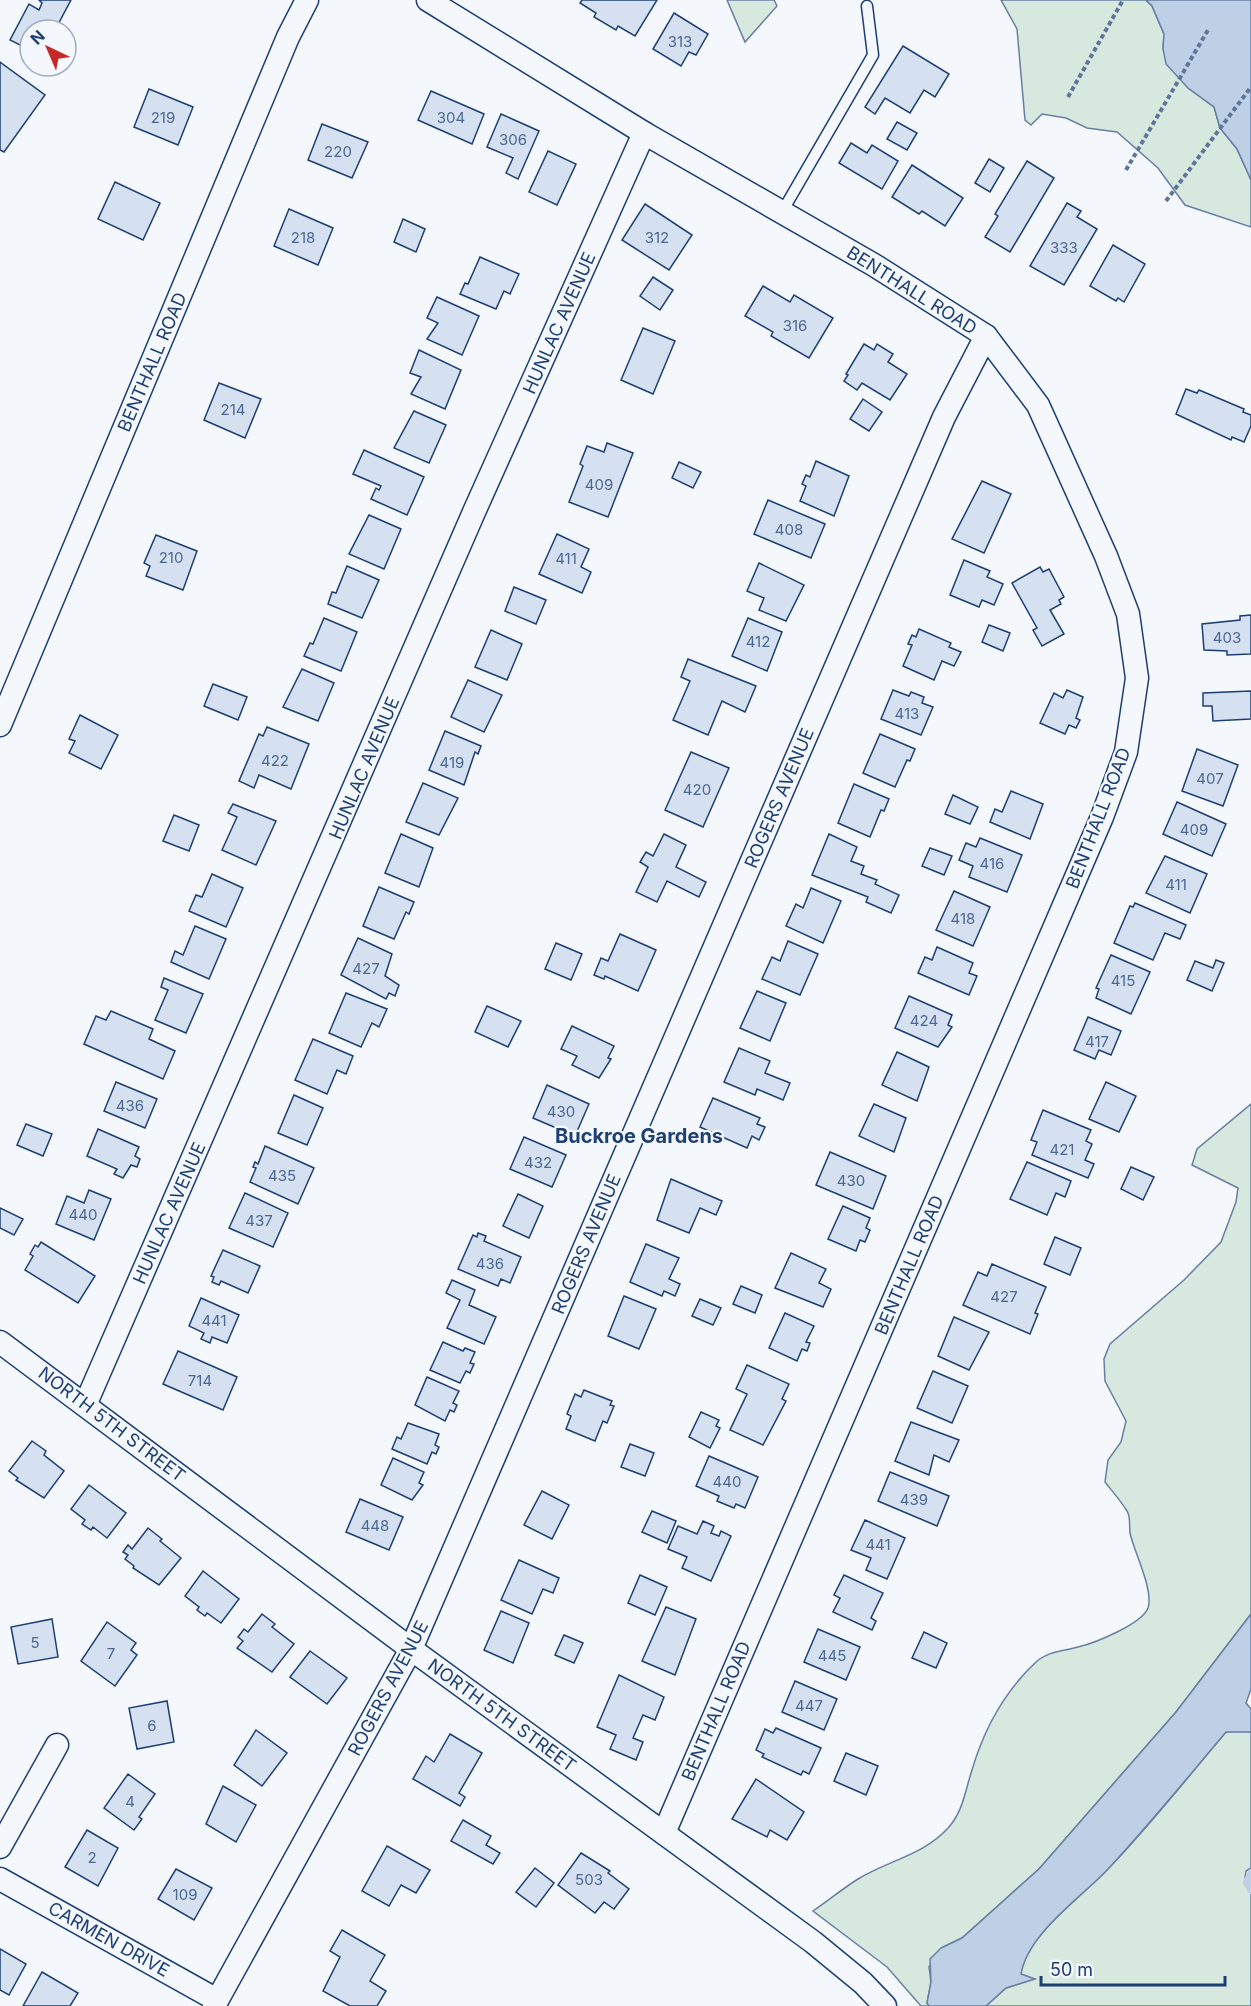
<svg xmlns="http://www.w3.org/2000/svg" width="1251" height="2006" font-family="Inter,sans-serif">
<rect width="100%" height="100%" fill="#f4f7fb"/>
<g fill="#d7e8df" stroke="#687fa3" stroke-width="1.5">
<path d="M727,0H774L777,6L745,42Z"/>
<path d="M1001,0H1146L1152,6L1164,34L1163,49L1188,88L1214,107L1220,128L1237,149L1251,180V227L1185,205L1158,168L1117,132L1087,128L1066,118L1042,114L1031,125L1025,120L1017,29Z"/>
<path d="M1251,1104V1614L1176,1712L1039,1869L962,1938L941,1948L929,1967L931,1982L927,2003L929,2006H921L887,1967L813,1911C828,1901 842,1889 858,1879C887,1861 924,1855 948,1828C963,1812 965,1791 972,1770C984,1729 1005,1691 1036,1662C1048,1651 1064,1651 1078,1647C1095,1643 1142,1624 1148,1608C1154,1590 1134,1552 1130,1533C1129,1526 1131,1517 1127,1511C1121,1501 1112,1491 1105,1482L1108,1460L1121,1442L1126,1421L1105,1381L1104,1359L1110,1344L1184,1280L1221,1242L1236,1202L1238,1188L1192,1165L1197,1149Z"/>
<path d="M1241,1730L1251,1732V1868L1246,1871L1245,1878L1251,1885V2006H986L1006,1988L1034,1979L1020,1974C1028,1934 1080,1898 1107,1870C1149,1827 1187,1778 1226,1732Z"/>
</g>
<g fill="#bed0e5" stroke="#687fa3" stroke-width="1.5">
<path d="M1146,0H1251V180L1237,149L1220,128L1214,107L1188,88L1166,64L1163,49L1164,34L1152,6Z"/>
<path d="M1251,1614V1689L1246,1703L1251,1709V1732H1226C1187,1778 1149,1825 1108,1869C1081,1898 1028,1933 1021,1974L1035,1979L1006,1988L986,2006H929L927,2003L931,1982L930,1959L941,1948L962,1938L1039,1869L1176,1712Z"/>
</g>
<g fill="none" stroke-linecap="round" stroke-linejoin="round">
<path stroke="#bed0e5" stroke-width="8" d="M1251,1874L1247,1882L1251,1890"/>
</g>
<g fill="#d5e0f0" stroke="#1d3f73" stroke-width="1.5">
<path d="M39,0H71L55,30H30V50L10,40L29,4L39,10L42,3Z"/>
<path d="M582,0H657L635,36L618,26L616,30L594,17L596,13L580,3Z"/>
<path d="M674,13L708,34L696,55L689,52L681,66L653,49Z"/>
<path d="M903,46L949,74L935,97L924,90L910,113L885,98L875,114L865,107Z"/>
<path d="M0,62L45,95L4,152L0,150Z"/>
<path d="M149,89L193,107L178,145L134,127Z"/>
<path d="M431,91L484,114L472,144L418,120Z"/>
<path d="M501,114L539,131L518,179L506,173L513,158L487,147Z"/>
<path d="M897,122L917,133L907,150L887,139Z"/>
<path d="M322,124L368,142L352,178L308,160Z"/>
<path d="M851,143L867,153L872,145L898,161L882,189L839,163Z"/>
<path d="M548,151L576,164L557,205L529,192Z"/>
<path d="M989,159L1004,168L990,192L975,183Z"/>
<path d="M1027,161L1054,178L1010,252L985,237L998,216L995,214Z"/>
<path d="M912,165L963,198L945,226L922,211L919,214L892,197Z"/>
<path d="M115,182L160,203L143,240L98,219Z"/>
<path d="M1067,203L1081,211L1077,217L1097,229L1064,285L1030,266Z"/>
<path d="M645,204L692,235L669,270L622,240Z"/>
<path d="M289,209L333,228L318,265L274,246Z"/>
<path d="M403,219L425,229L416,252L394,242Z"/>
<path d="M1113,245L1145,264L1124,302L1118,298L1116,301L1090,286Z"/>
<path d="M480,257L519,274L510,294L504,291L496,309L460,294L465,283L468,284Z"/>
<path d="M653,277L673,290L660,310L640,296Z"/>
<path d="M763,286L790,302L794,295L833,318L809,358L771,336L773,332L745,316Z"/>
<path d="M437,297L479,316L462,355L427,339L438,323L427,318Z"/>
<path d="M643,328L675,341L653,394L621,380Z"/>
<path d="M864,344L874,350L877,344L893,354L888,362L907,374L890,400L862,383L857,390L844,381L848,375L846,374Z"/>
<path d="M419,350L461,370L445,409L411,394L421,377L410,373Z"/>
<path d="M219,383L261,399L245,438L204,420Z"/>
<path d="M1186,389L1197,393L1199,390L1244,409L1243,412L1251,415V426L1244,442L1232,437L1231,440L1176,414Z"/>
<path d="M863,399L882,412L869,431L850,419Z"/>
<path d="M414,411L446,425L429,463L394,448Z"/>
<path d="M607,443L633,453L608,517L569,502L583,466L580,464L587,446L604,452Z"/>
<path d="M364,450L424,477L407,515L371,499L376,488L379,490L381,486L353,474Z"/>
<path d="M816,461L849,476L834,516L800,501L806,486L802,484L806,475L810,477Z"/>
<path d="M679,462L701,472L693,488L672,478Z"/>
<path d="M982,481L1011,494L984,553L952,539Z"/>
<path d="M768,500L825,524L811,558L754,534Z"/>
<path d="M369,515L401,529L384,569L349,554Z"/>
<path d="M557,534L589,549L581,567L591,572L582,593L539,574Z"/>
<path d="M156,535L197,551L183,590L146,576L150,566L144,563Z"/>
<path d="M964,560L990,571L987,577L1003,584L994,605L982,600L979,607L950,595Z"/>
<path d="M759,563L804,585L786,621L759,610L764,598L747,591Z"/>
<path d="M347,566L379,580L362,618L328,604L332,592L336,593Z"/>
<path d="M1040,567L1043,572L1049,569L1064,597L1059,600L1061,604L1050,610L1064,634L1042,646L1033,630L1037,628L1012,583Z"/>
<path d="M514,587L546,600L536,624L505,611Z"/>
<path d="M1251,615V654L1227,655V651L1204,650L1202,624L1240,620V616Z"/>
<path d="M324,618L357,632L341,671L304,656L310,643L313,644Z"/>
<path d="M748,618L782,632L767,671L732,656Z"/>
<path d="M989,625L1010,633L1003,651L982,642Z"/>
<path d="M919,629L951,643L949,647L961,652L954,666L942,661L934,680L903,666L912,645L908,644L912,635L916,637Z"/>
<path d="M491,630L522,644L507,680L475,667Z"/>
<path d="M688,659L756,686L745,712L722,701L708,735L673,720L690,681L681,677Z"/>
<path d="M302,669L334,683L318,721L283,707Z"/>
<path d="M468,680L502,695L484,732L451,717Z"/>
<path d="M213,684L247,697L238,720L204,706Z"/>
<path d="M893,690L909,696L911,692L924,697L922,703L933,707L921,735L881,719Z"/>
<path d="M1067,690L1083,697L1076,718L1080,720L1076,728L1069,725L1065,734L1040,723L1054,693L1063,698Z"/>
<path d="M1251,691V719L1213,721L1212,706H1203V693Z"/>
<path d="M80,715L118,735L101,769L69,753L75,741L69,739Z"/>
<path d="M267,727L309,744L291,789L259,775L254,788L239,781L259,734L263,736Z"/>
<path d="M445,731L481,746L478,754L475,752L464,785L429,770Z"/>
<path d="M880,734L915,749L910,761L907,760L895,787L863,773Z"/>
<path d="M1197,749L1238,765L1223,806L1182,791Z"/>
<path d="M691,752L729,768L703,827L665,810Z"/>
<path d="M423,783L458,798L439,835L406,822Z"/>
<path d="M854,784L889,799L884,811L881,810L870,837L838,823Z"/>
<path d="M1011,791L1043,804L1030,839L990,822L995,809L1002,812Z"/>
<path d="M953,795L978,807L970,824L945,814Z"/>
<path d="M1177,802L1226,824L1212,856L1163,834Z"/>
<path d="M233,804L276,821L256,865L222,850L237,817L228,813Z"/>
<path d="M174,815L199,825L189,851L163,841Z"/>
<path d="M401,834L433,848L419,887L385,873Z"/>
<path d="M664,834L686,845L676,867L706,882L699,897L667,881L657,902L636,892L648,867L640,862L646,852L653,856Z"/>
<path d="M829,834L857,847L851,861L864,866L861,874L877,880L875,884L899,895L891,913L866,902L868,897L812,875Z"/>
<path d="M980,838L1022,855L1007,892L969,877L973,866L959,860L966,843L976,847Z"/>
<path d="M930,848L952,856L944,875L922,866Z"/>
<path d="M1165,856L1207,874L1190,913L1146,893Z"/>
<path d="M212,874L243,888L226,927L189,911L196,895L202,897Z"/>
<path d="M379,887L414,902L409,914L406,912L394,939L363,926Z"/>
<path d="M811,888L841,901L823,943L786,926L796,904L803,908Z"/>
<path d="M954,891L990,907L973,946L936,930Z"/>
<path d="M1135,903L1186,925L1180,939L1165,933L1153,960L1114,943L1130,906L1133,907Z"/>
<path d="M195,926L226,939L209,979L171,962L175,951L183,955Z"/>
<path d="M620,934L656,950L638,991L605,976L604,979L594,975L601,958L608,961Z"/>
<path d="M358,938L392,954L385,976L399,985L395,996L389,993L386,999L341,975Z"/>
<path d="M788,941L818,954L800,995L762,979L772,957L780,961Z"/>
<path d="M556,943L582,954L571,980L545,969Z"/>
<path d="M937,947L973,963L969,973L977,976L969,995L918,973L925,957L932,960Z"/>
<path d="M1111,955L1150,972L1131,1014L1096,998L1099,989L1096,988Z"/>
<path d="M1216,960L1224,963L1212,991L1187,980L1195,961L1213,968Z"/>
<path d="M164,978L203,994L186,1033L155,1020L168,990L161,987Z"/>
<path d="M757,991L786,1003L770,1041L740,1028Z"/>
<path d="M346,993L387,1009L379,1027L372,1023L361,1047L329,1033Z"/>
<path d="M909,996L952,1015L948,1025L952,1027L938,1047L895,1028Z"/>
<path d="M487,1006L521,1021L508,1047L475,1032Z"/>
<path d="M111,1011L153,1029L149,1039L175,1051L163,1079L84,1044L96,1016L106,1020Z"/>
<path d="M1088,1017L1121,1031L1111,1055L1099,1050L1095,1059L1074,1050Z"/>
<path d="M572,1026L614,1046L608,1058L611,1059L599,1078L572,1065L577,1056L561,1049Z"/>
<path d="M313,1039L353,1056L346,1074L337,1070L327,1094L295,1080Z"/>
<path d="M739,1048L770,1061L765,1073L790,1083L783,1100L757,1089L755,1095L724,1082Z"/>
<path d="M897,1052L929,1067L917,1101L882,1085Z"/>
<path d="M116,1082L157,1099L145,1128L104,1111Z"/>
<path d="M1106,1082L1136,1096L1119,1132L1089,1119Z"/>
<path d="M547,1085L589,1104L575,1136L533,1118Z"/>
<path d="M294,1095L323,1108L307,1145L278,1133Z"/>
<path d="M713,1098L760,1118L757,1124L765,1127L759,1140L752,1136L747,1148L700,1127Z"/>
<path d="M874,1104L906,1118L894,1152L859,1136Z"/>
<path d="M1043,1110L1091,1130L1086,1141L1092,1144L1085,1160L1094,1164L1088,1178L1032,1155L1037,1142L1031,1140Z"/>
<path d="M26,1124L52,1134L43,1156L17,1145Z"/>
<path d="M98,1129L139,1147L135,1156L140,1159L137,1167L131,1165L123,1178L114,1174L117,1169L87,1156Z"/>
<path d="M524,1137L566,1155L552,1187L510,1169Z"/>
<path d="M265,1146L314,1168L298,1204L250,1182L256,1168L253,1167L255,1162L258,1164Z"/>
<path d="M830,1152L886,1176L873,1209L816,1185Z"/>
<path d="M1027,1162L1071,1181L1065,1197L1056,1193L1047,1215L1010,1199Z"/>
<path d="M1131,1167L1154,1177L1143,1200L1121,1189Z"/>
<path d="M671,1179L722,1201L716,1215L700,1208L689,1233L657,1220Z"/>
<path d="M89,1190L111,1199L94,1240L56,1224L67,1196L84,1203Z"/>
<path d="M245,1193L288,1213L273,1247L229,1228Z"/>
<path d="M518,1194L543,1206L529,1238L503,1226Z"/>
<path d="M843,1206L870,1218L866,1228L870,1230L865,1242L860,1240L856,1251L828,1239Z"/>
<path d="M0,1208L23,1219L14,1235L0,1228Z"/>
<path d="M478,1233L486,1236L484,1241L521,1257L510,1283L501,1279L498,1286L458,1269L473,1235L477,1237Z"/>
<path d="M1055,1237L1081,1248L1070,1275L1044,1264Z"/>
<path d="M41,1242L95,1276L78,1303L25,1270L33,1256L30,1254L35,1245L38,1247Z"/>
<path d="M646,1244L679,1258L669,1279L680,1284L675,1296L664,1291L662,1296L630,1282Z"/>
<path d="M223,1250L260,1266L248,1293L221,1281L219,1285L212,1282L214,1277L211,1276Z"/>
<path d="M791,1253L826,1269L819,1283L831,1289L823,1307L775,1288Z"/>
<path d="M992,1264L1046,1287L1035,1313L1038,1314L1030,1334L963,1305L978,1272L987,1276Z"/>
<path d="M452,1280L475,1290L469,1305L496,1317L484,1344L447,1328L460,1300L446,1293Z"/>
<path d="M741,1286L762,1295L755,1313L733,1304Z"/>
<path d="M624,1296L656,1309L639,1349L608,1336Z"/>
<path d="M201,1298L239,1315L227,1343L212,1337L210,1343L201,1339L204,1333L189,1326Z"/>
<path d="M700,1299L721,1308L713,1325L692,1316Z"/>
<path d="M785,1313L814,1326L806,1342L810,1343L807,1351L802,1349L797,1361L769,1348Z"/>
<path d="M954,1317L989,1332L969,1370L938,1356Z"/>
<path d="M443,1342L463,1351L465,1348L475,1352L470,1363L474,1364L470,1373L466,1371L460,1383L430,1370Z"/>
<path d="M178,1351L237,1377L223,1410L163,1384Z"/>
<path d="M747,1365L789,1384L782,1399L786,1401L763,1445L730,1430L747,1394L736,1389Z"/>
<path d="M933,1371L968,1386L952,1423L917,1408Z"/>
<path d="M427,1377L459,1391L453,1403L457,1405L454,1412L450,1410L445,1421L415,1405Z"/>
<path d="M584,1390L612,1401L610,1405L614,1406L607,1423L603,1421L595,1441L566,1429L571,1416L567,1414L575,1394L581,1397Z"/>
<path d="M701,1412L719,1420L716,1426L720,1428L710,1448L689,1437Z"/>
<path d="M911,1422L959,1440L949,1462L934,1455L929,1475L895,1461Z"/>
<path d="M408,1423L439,1434L435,1445L439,1447L436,1454L432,1452L427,1464L392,1449L397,1437L401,1439Z"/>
<path d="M32,1441L46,1451L44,1455L64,1471L44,1498L16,1480L18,1478L9,1471Z"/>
<path d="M630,1444L654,1453L645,1476L621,1467Z"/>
<path d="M709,1456L758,1477L745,1508L736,1504L734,1508L717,1501L719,1496L696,1486Z"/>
<path d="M393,1458L424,1472L419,1483L423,1485L412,1500L381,1485Z"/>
<path d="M890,1472L949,1496L937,1526L878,1501Z"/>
<path d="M89,1485L126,1513L107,1538L93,1527L91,1530L82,1524L85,1520L71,1509Z"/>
<path d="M542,1491L569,1505L552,1539L524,1525Z"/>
<path d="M360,1499L403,1517L389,1550L346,1532Z"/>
<path d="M652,1511L676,1521L667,1543L642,1532Z"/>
<path d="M865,1520L905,1538L887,1579L866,1570L871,1558L851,1550Z"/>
<path d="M703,1521L714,1526L711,1533L719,1536L721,1531L731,1536L711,1581L682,1568L687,1557L668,1549L678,1526L697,1534Z"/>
<path d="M148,1528L162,1539L160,1541L181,1558L159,1585L133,1568L134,1566L125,1559L128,1555L123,1552L128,1545L132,1549Z"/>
<path d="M519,1560L559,1578L553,1593L543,1589L532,1614L501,1600Z"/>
<path d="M203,1571L239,1599L221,1623L207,1613L205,1616L197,1610L199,1607L185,1596Z"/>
<path d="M640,1575L667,1587L655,1615L628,1603Z"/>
<path d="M844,1575L883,1593L871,1618L876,1621L872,1630L833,1612L840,1598L834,1595Z"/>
<path d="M666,1607L696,1619L675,1675L642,1661Z"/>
<path d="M501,1611L529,1623L513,1663L484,1650Z"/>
<path d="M262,1614L275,1624L272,1627L294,1644L272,1672L237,1648L243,1641L238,1637L244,1629L248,1632Z"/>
<path d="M52,1619L58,1657L18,1664L11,1627Z"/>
<path d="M107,1622L136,1643L131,1650L137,1655L115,1686L81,1661Z"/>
<path d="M818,1629L860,1647L846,1680L804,1662Z"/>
<path d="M924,1632L947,1643L936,1668L912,1658Z"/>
<path d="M564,1635L583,1643L574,1663L555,1655Z"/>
<path d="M310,1651L347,1678L327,1704L290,1677Z"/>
<path d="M619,1675L664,1697L655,1720L643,1715L633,1738L643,1742L636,1760L610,1749L616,1735L597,1727Z"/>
<path d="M795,1681L837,1699L824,1730L782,1712Z"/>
<path d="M167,1701L174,1742L137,1749L129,1708Z"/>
<path d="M776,1728L821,1748L809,1774L803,1771L801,1775L762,1757L764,1754L756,1750L765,1729L773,1733Z"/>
<path d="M256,1730L287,1753L262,1786L234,1765Z"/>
<path d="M450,1734L482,1753L459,1793L465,1797L460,1806L413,1779L426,1756L434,1762Z"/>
<path d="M846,1753L878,1766L866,1795L834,1781Z"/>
<path d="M128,1774L155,1794L139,1817L142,1819L134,1830L104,1808Z"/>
<path d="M756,1779L804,1812L787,1840L770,1830L767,1837L732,1819Z"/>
<path d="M223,1786L256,1805L236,1842L206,1824Z"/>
<path d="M463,1820L491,1836L486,1845L500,1853L493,1864L451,1841Z"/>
<path d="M87,1830L118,1848L98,1886L65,1867Z"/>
<path d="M387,1846L430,1870L416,1893L401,1885L389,1906L362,1891Z"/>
<path d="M581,1853L610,1871L608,1873L629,1889L614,1909L604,1902L595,1913L558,1885Z"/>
<path d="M535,1868L554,1883L536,1907L516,1892Z"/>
<path d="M176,1869L212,1888L194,1920L158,1899Z"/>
<path d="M342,1930L385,1955L370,1981L386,1991L377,2006H350L323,1991L340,1957L330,1951Z"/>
<path d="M0,1949L26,1964L9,1995L0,1990Z"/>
<path d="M42,1972L78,1993L70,2006H23Z"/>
</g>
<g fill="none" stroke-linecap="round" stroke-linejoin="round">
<defs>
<path id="lane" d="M782,212L873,55L867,6"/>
<g id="street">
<path d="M428,0L644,133L874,265L986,336L1038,405L1106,556L1128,614L1137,678L1126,752L1102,817L664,1833"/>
<path d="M0,725L288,37L307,0"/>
<path d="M0,1342L411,1649L813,1942L863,1983L885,2006"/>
<path d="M86,1403L474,512L644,133"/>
<path d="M0,1847L57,1745"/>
<path d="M0,1879L217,2000"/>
<path d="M214,2006L411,1649L944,417L986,336"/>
</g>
</defs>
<use href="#lane" stroke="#1d3f73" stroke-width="13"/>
<use href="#street" stroke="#1d3f73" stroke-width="25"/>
<g stroke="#5e769c" stroke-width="4" stroke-dasharray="4.5 3" stroke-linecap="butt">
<path d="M1068,97L1123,0"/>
<path d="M1126,170L1208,30"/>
<path d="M1166,201L1251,87"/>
</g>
<use href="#lane" stroke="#f4f7fb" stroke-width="10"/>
<use href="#street" stroke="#f4f7fb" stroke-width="22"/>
</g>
<g text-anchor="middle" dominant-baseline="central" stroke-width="4.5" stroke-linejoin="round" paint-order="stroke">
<g font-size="15" fill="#4b6792">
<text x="680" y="41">313</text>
<text x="163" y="117">219</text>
<text x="451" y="117">304</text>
<text x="513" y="139">306</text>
<text x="338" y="151">220</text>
<text x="303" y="237">218</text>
<text x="657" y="237">312</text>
<text x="1064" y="247">333</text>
<text x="795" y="325">316</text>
<text x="233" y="409">214</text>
<text x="599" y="484">409</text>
<text x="789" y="529">408</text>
<text x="171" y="557">210</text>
<text x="566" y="558">411</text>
<text x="1227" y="637">403</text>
<text x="758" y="641">412</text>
<text x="907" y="713">413</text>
<text x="275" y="760">422</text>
<text x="452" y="762">419</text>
<text x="1210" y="778">407</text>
<text x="697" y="789">420</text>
<text x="1194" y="829">409</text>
<text x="992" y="863">416</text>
<text x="1176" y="884">411</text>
<text x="963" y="918">418</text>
<text x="366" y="968">427</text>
<text x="1123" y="980">415</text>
<text x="924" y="1020">424</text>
<text x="1097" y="1041">417</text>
<text x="130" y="1105">436</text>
<text x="561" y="1111">430</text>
<text x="1062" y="1149">421</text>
<text x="538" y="1162">432</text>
<text x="282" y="1175">435</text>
<text x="851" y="1180">430</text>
<text x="83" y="1214">440</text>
<text x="259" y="1220">437</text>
<text x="490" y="1263">436</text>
<text x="1004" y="1296">427</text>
<text x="214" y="1320">441</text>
<text x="200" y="1380">714</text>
<text x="727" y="1481">440</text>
<text x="914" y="1499">439</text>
<text x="375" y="1525">448</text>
<text x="878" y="1544">441</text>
<text x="35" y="1642">5</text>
<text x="111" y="1653">7</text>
<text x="832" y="1655">445</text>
<text x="809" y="1705">447</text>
<text x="152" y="1725">6</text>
<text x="130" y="1801">4</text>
<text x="92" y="1857">2</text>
<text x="589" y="1879">503</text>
<text x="185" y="1894">109</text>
</g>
<g font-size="18" fill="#1d3f73" stroke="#f4f7fb">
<text transform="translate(912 290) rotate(32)">BENTHALL ROAD</text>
<text transform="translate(559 323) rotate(-66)">HUNLAC AVENUE</text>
<text transform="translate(152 362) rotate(-67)">BENTHALL ROAD</text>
<text transform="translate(364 768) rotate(-67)">HUNLAC AVENUE</text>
<text transform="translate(779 798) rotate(-67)">ROGERS AVENUE</text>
<text transform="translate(1098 818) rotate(-69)">BENTHALL ROAD</text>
<text transform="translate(169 1213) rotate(-66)">HUNLAC AVENUE</text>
<text transform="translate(586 1244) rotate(-67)">ROGERS AVENUE</text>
<text transform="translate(909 1265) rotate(-67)">BENTHALL ROAD</text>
<text transform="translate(112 1424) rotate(37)">NORTH 5TH STREET</text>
<text transform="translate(388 1688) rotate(-62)">ROGERS AVENUE</text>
<text transform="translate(716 1711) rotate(-67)">BENTHALL ROAD</text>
<text transform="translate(502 1715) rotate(36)">NORTH 5TH STREET</text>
<text transform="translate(109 1939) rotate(29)">CARMEN DRIVE</text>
</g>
<g font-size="20" font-weight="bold" fill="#1d3f73" stroke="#f4f7fb">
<text x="639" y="1136">Buckroe Gardens</text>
</g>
</g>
<g transform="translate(48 48) rotate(316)"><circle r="28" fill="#f4f7fb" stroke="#9eadc5" stroke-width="1.5"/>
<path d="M0-4.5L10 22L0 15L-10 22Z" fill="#c62828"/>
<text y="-9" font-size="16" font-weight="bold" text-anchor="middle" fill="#1d3f73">N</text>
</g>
<path d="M1041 1976v9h184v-9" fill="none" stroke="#1d3f73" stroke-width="3"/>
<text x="1050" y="1976" font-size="18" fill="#1d3f73" stroke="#f4f7fb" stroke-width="4.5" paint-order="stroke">50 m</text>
</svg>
